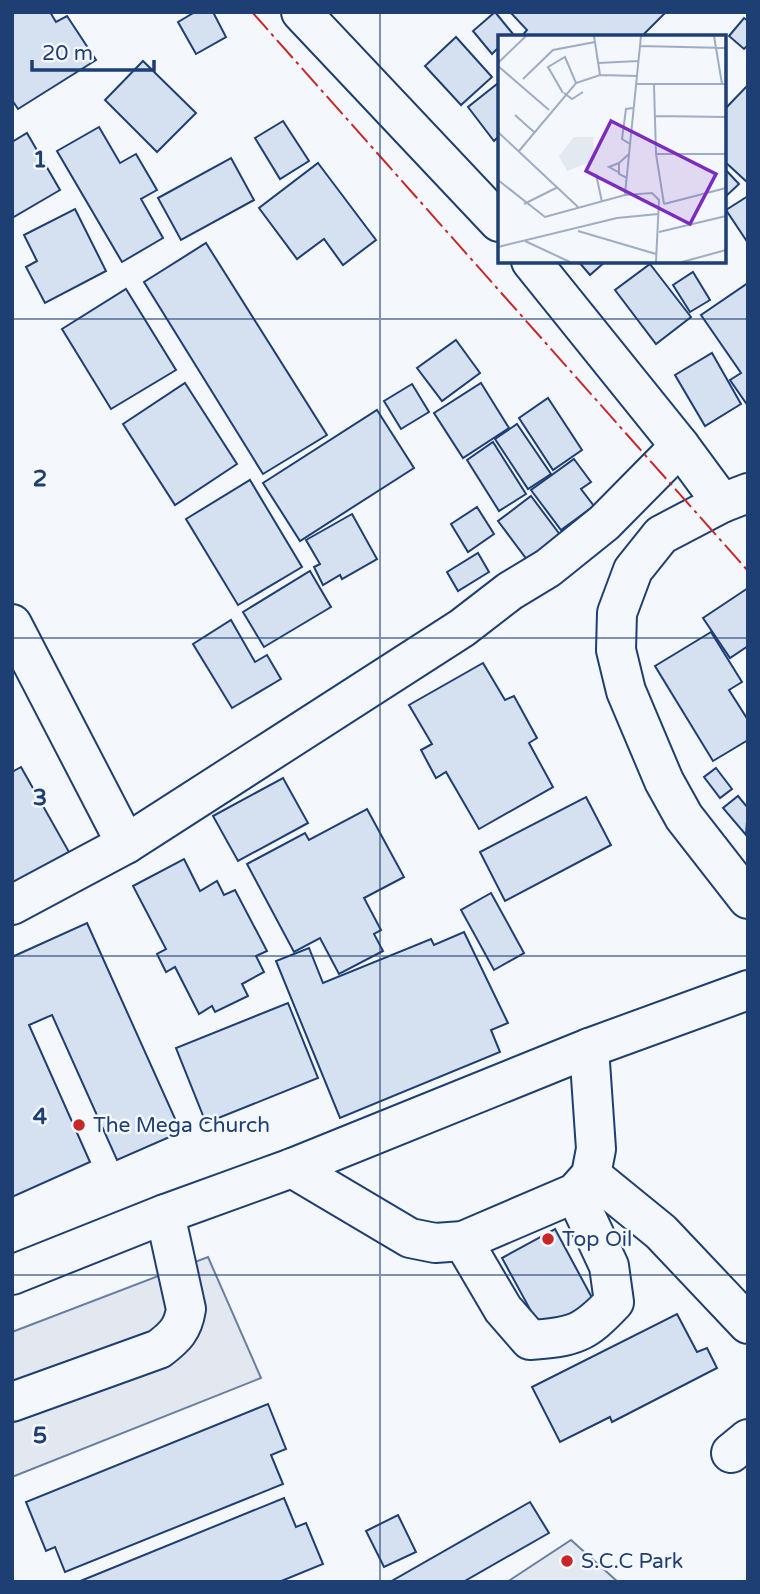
<svg xmlns="http://www.w3.org/2000/svg" width="760" height="1594" font-family="'Varela Round',sans-serif">
<rect width="100%" height="100%" fill="#f4f7fb"/>
<path fill="#e3e9f0" stroke="#687fa3" stroke-width="2" d="M571,1540L618,1582H507Z"/>
<path fill="#e3e8f0" stroke="#687fa3" stroke-width="2" d="M208,1257L261,1378L12,1477V1332Z"/>
<g fill="#d5e0f0" stroke="#1d3f73" stroke-width="2">
<path d="M12,12H50L56,22L67,16L96,60L18,109L12,100Z"/>
<path d="M195,12H213L226,37L196,54L178,22Z"/>
<path d="M495,12L513,34L510,37H499V47L492,54L473,31Z"/>
<path d="M510,12H666L641,37H521L527,30Z"/>
<path d="M744,18L748,21V45L744,49L729,36Z"/>
<path d="M456,37L492,77L461,105L425,66Z"/>
<path d="M143,61L196,113L157,152L105,100Z"/>
<path d="M497,84L499,87V136L494,141L468,107Z"/>
<path d="M748,85V183L723,160V111Z"/>
<path d="M283,121L309,161L280,179L255,138Z"/>
<path d="M99,127L120,163L136,154L157,190L141,199L163,238L122,262L57,151Z"/>
<path d="M27,133L60,190L12,218V142Z"/>
<path d="M231,158L254,200L181,240L158,198Z"/>
<path d="M318,163L376,240L343,265L324,239L297,259L259,208Z"/>
<path d="M723,167L739,184L723,199Z"/>
<path d="M748,196V243L726,210Z"/>
<path d="M75,209L106,271L45,303L26,267L37,261L24,235Z"/>
<path d="M206,243L327,435L263,474L144,282Z"/>
<path d="M578,261H606L590,275Z"/>
<path d="M650,264L691,317L656,344L615,290Z"/>
<path d="M693,272L710,300L690,312L673,285Z"/>
<path d="M748,283V406L730,380L741,373L701,315Z"/>
<path d="M126,289L176,370L111,409L62,329Z"/>
<path d="M456,340L480,373L442,401L417,368Z"/>
<path d="M712,353L741,404L705,426L675,375Z"/>
<path d="M185,383L237,464L175,505L123,424Z"/>
<path d="M481,383L509,428L463,458L434,413Z"/>
<path d="M412,384L429,412L401,429L384,401Z"/>
<path d="M548,398L582,450L553,470L519,418Z"/>
<path d="M377,410L414,468L300,541L263,483Z"/>
<path d="M517,424L551,474L528,489L495,439Z"/>
<path d="M493,442L526,494L499,511L467,460Z"/>
<path d="M574,459L591,482L581,489L594,506L561,530L531,490Z"/>
<path d="M250,480L302,567L238,605L186,519Z"/>
<path d="M531,496L561,536L528,561L498,521Z"/>
<path d="M477,507L494,534L468,552L451,524Z"/>
<path d="M352,514L377,559L342,579L340,575L323,585L314,567L320,564L306,540Z"/>
<path d="M478,553L489,572L458,591L447,572Z"/>
<path d="M310,571L331,607L264,647L243,612Z"/>
<path d="M748,588V646L730,658L703,618Z"/>
<path d="M231,620L255,662L267,655L281,679L232,708L193,644Z"/>
<path d="M711,632L742,682L729,690L748,720V740L713,761L655,666Z"/>
<path d="M483,663L505,700L514,696L537,738L529,743L553,787L479,829L446,772L436,778L421,750L432,744L409,705Z"/>
<path d="M21,767L69,852L12,884V772Z"/>
<path d="M716,768L732,789L720,798L704,777Z"/>
<path d="M283,778L308,823L238,861L213,816Z"/>
<path d="M738,796L748,808L746,835L723,808Z"/>
<path d="M586,797L611,845L505,901L480,852Z"/>
<path d="M367,809L404,877L364,898L381,930L374,934L383,951L339,974L320,938L294,952L247,864L305,833L309,840Z"/>
<path d="M184,859L200,891L217,881L224,895L235,890L267,951L256,956L264,972L242,984L248,996L215,1012L212,1006L199,1014L175,967L166,972L157,954L166,949L133,886Z"/>
<path d="M491,893L524,953L494,970L461,910Z"/>
<path d="M87,923L181,1132L117,1160L52,1015L29,1025L90,1162L12,1197V957Z"/>
<path d="M464,932L508,1023L491,1030L500,1052L340,1118L276,961L309,948L323,983L431,939L434,945Z"/>
<path d="M288,1003L318,1078L206,1123L176,1048Z"/>
<path d="M555,1229L597,1307L544,1335L502,1258Z"/>
<path d="M677,1314L697,1352L707,1348L717,1368L612,1422L610,1417L560,1442L532,1387Z"/>
<path d="M268,1404L286,1449L271,1455L283,1484L65,1572L55,1547L46,1551L26,1502Z"/>
<path d="M284,1498L296,1527L306,1523L323,1564L279,1582H78Z"/>
<path d="M530,1502L549,1533L463,1582H390Z"/>
<path d="M398,1515L416,1552L384,1567L366,1531Z"/>
</g>
<g fill="none" stroke-linecap="round" stroke-linejoin="round">
<defs>
<g id="minor">
<path d="M301,12L499,222"/>
<path d="M531,261L680,446L722,503"/>
<path d="M748,493L722,503L661,535L633,570L617,613L616,650L626,691L664,781L684,817L748,899"/>
<path d="M12,624L126,844"/>
<path d="M12,905L126,844L462,628L510,591L548,568L604,523L680,446"/>
<path d="M292,1168L410,1238L435,1243L463,1241L575,1193L591,1175L596,1149L589,1048"/>
<path d="M591,1175L661,1232L748,1324"/>
<path d="M463,1241L503,1309L530,1340C574,1337 584,1334 614,1302L609,1266L575,1193"/>
<path d="M12,1275L165,1214L292,1168L589,1048L748,990"/>
<path d="M12,1402L159,1349C175,1337 183,1329 186,1309L165,1214"/>
<path d="M731,1453L748,1439"/>
</g>
</defs>
<use href="#minor" stroke="#1d3f73" stroke-width="42"/>
<use href="#minor" stroke="#f4f7fb" stroke-width="38"/>
<path stroke="#c62828" stroke-width="2" stroke-dasharray="24 5 3.5 5" stroke-linecap="butt" d="M252,12L748,571"/>
</g>
<path fill="none" stroke="#1d3f73" stroke-width="2" stroke-opacity="0.55" d="M380,12V1582M12,319H748M12,638H748M12,956H748M12,1275H748"/>
<g fill="#c62828" stroke="#f4f7fb" stroke-width="2.5">
<circle cx="79" cy="1125" r="7"/>
<circle cx="548" cy="1239" r="7"/>
<circle cx="567" cy="1561" r="7"/>
</g>
<g text-anchor="middle" dominant-baseline="central" stroke-width="5" stroke-linejoin="round" paint-order="stroke">
<g font-size="21" fill="#1d3f73" stroke="#f4f7fb" text-anchor="start">
<text x="93" y="1125">The Mega Church</text>
<text x="562" y="1239">Top Oil</text>
<text x="581" y="1561">S.C.C Park</text>
</g>
</g>
<g transform="translate(498 35)">
<rect width="228" height="228" fill="#f4f7fb"/>
<path d="M76,102H95L97,125L69,136L61,121Z" fill="#e3e9f0"/>
<path fill="none" stroke="#9eadc5" stroke-width="2" d="M96,1L102,40M216,1L224,49M142,11L228,13M0,28L28,1M100,28L140,26M0,31L51,75M25,44L55,15L97,7M138,49H228M156,50L158,119L166,169M65,58L50,32L67,22L78,48M66,58L74,64L85,57M17,80L36,97M157,81L228,82M0,97L80,172M132,109L124,104L128,74L135,73M21,116L78,48L102,40L139,41M158,119H228M120,137L111,132L121,128M98,139L104,167M129,143L121,139V128L131,119M0,145L47,182L127,160L154,158L161,165L158,227M127,159L143,1M26,169L60,152M166,169L228,153M80,196L158,219M161,197L228,181M27,206L72,227M0,212L119,183L160,179M184,227L228,215"/>
<path fill="#7b2cbf" fill-opacity="0.15" stroke="#7b2cbf" stroke-width="3.5" d="M113,86L218,139L192,189L88,136Z"/>
<rect width="228" height="228" fill="none" stroke="#1d3f73" stroke-width="3.5"/>
</g>
<g font-size="23" text-anchor="middle" font-weight="bold" fill="#1d3f73" stroke="#f4f7fb" stroke-width="5" stroke-linejoin="round" paint-order="stroke">
<text x="40" y="167">1</text>
<text x="40" y="486">2</text>
<text x="40" y="805">3</text>
<text x="40" y="1124">4</text>
<text x="40" y="1443">5</text>
</g>
<rect width="760" height="1594" fill="none" stroke="#1d3f73" stroke-width="28"/>
<path d="M32 60v10h122v-10" fill="none" stroke="#1d3f73" stroke-width="3.5"/>
<text x="42" y="60" font-size="21" fill="#1d3f73" stroke="#f4f7fb" stroke-width="5" paint-order="stroke">20 m</text>
</svg>
